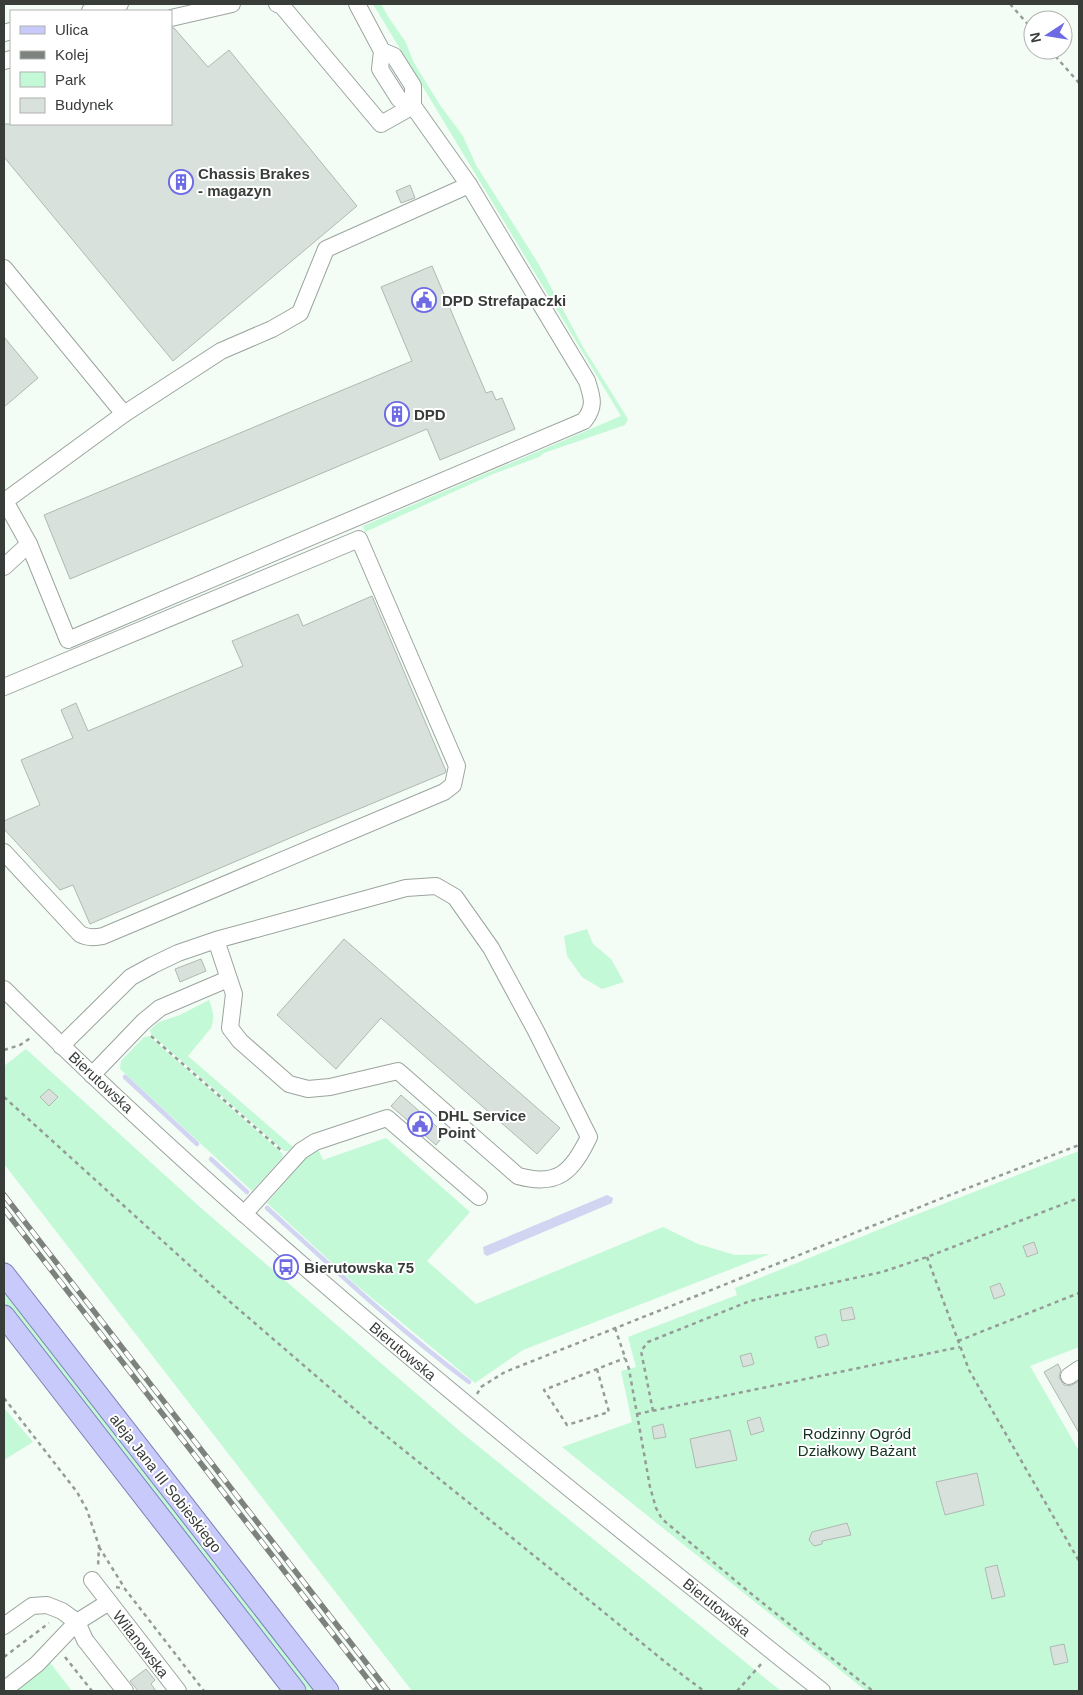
<svg xmlns="http://www.w3.org/2000/svg" width="1083" height="1695" font-family="Helvetica,sans-serif">
<rect width="100%" height="100%" fill="#f3fcf5"/>
<g fill="#c3f9d7">
<path d="M373,4H381L389,18L405,41L414,63L440,105L463,136L476,165L538,263L583,347L628,419L625,425L544,453L539,457L493,474L365,532L363,526L621,416Z"/>
<path d="M587,929L593,944L611,959L624,982L602,989L582,977L567,956L564,936Z"/>
<path d="M209,1000C213,1011 215,1017 211,1028L188,1056L293,1147L288,1151H284L151,1034L150,1030L159,1022L180,1015Z"/>
<path d="M149,1036L282,1153L283,1157L252,1191L120,1069L121,1061L144,1037Z"/>
<path d="M26,1049L201,1208L462,1433L781,1691H412L4,1164V1066Z"/>
<path d="M386,1138L470,1212L427,1261L476,1304L663,1227L698,1244L735,1255L770,1254L523,1350L475,1383L355,1284L267,1203L307,1157L317,1150L319,1151L323,1160Z"/>
<path d="M1079,1151V1347L1030,1366L1079,1451V1691H866L562,1447L632,1422L621,1371L636,1367L628,1337L737,1295L735,1288L910,1217Z"/>
<path d="M4,1289L316,1691H305L4,1302Z"/>
<path d="M4,1408L33,1442L4,1460Z"/>
<path d="M47,1659L72,1691H8Z"/>
</g>
<path fill="#d2d5f2" d="M607,1195L613,1198L612,1203L487,1256L484,1254L483,1247Z"/>
<g fill="none" stroke-linecap="round" stroke-linejoin="round">
<g stroke="#d2d5f2" stroke-width="4.5">
<path d="M125,1077L197,1144"/>
<path d="M211,1159L247,1192"/>
<path d="M267,1208C333,1268 398,1329 469,1382"/>
</g>
</g>
<g fill="#d8e1db" stroke="#b0b8b2">
<path d="M171,28H174L208,67L229,50L357,206L173,361L4,157V124H171Z"/>
<path d="M410,185L415,198L401,203L396,191Z"/>
<path d="M432,266L486,393L492,391L496,400L502,398L515,429L440,460L427,429L70,579L44,515L412,361L381,287Z"/>
<path d="M4,337L38,378L4,407Z"/>
<path d="M372,596L446,771L445,773L311,829L90,924L73,885L60,890L4,829V821L40,805L21,760L73,738L61,710L76,703L88,731L243,666L232,641L298,614L303,626Z"/>
<path d="M344,939L560,1128L537,1154L381,1018L336,1069L277,1015Z"/>
<path d="M201,959L206,971L180,982L175,969Z"/>
<path d="M49,1089L58,1097L49,1106L40,1097Z"/>
<path d="M401,1095L445,1134L436,1145L391,1106Z"/>
<path d="M1034,1242L1038,1253L1027,1257L1023,1246Z"/>
<path d="M1000,1283L1005,1295L994,1299L990,1287Z"/>
<path d="M852,1307L855,1319L842,1321L840,1310Z"/>
<path d="M826,1334L829,1345L818,1348L815,1337Z"/>
<path d="M751,1353L754,1364L743,1367L740,1356Z"/>
<path d="M1058,1364L1061,1370L1059,1377L1064,1385L1070,1386L1079,1381V1433L1044,1372Z"/>
<path d="M760,1417L764,1431L751,1435L747,1421Z"/>
<path d="M663,1424L666,1437L654,1439L652,1427Z"/>
<path d="M730,1430L737,1460L696,1468L690,1439Z"/>
<path d="M977,1473L984,1505L945,1515L936,1482Z"/>
<path d="M847,1523L851,1535L822,1541V1544L814,1546L809,1540L812,1532Z"/>
<path d="M997,1565L1005,1596L992,1599L985,1568Z"/>
<path d="M1064,1644L1068,1662L1054,1665L1050,1647Z"/>
<path d="M146,1669L155,1680L151,1684L156,1691H138L130,1681Z"/>
</g>
<g fill="none" stroke-linecap="round" stroke-linejoin="round">
<defs>
<g id="minor">
<path d="M277,4L282,6L381,124L413,106"/>
<path d="M90,11L120,4"/>
<path d="M171,18L232,4"/>
<path d="M4,33L11,31"/>
<path d="M382,51L394,56L413,86V106"/>
<path d="M4,61L11,59"/>
<path d="M4,268L124,414L221,351L272,329L300,313L326,249L469,185"/>
<path d="M124,414L5,501L29,544L68,640L584,421C596,406 592,397 587,381L469,185L413,106L399,99L380,69L382,51L357,4"/>
<path d="M4,567L29,544"/>
<path d="M4,687L359,539L457,766L453,785L444,792L103,936C94,938 87,938 80,934L4,852"/>
<path d="M4,989C259,1243 541,1467 822,1691"/>
<path d="M61,1046L131,977L153,965L178,953L216,940L406,888L436,886L455,897L491,948L536,1031L589,1137C572,1172 558,1187 518,1176L398,1071L330,1087L308,1089L289,1084L240,1041L230,1028L234,994L216,940"/>
<path d="M92,1075L143,1022L160,1008L228,979"/>
<path d="M244,1214L301,1151L315,1142L387,1118L479,1197"/>
<path d="M1069,1376L1079,1369"/>
<path d="M92,1580L178,1691"/>
<path d="M4,1626L32,1606L47,1605L62,1611L77,1622L85,1640L125,1691"/>
<path d="M4,1690L37,1664L77,1622L109,1602"/>
</g>
<g id="major">
<path d="M4,1274L328,1691"/>
<path d="M4,1316L295,1691"/>
</g>
</defs>
<use href="#minor" stroke="#9ba49e" stroke-width="18"/>
<use href="#major" stroke="#7d81b4" stroke-width="23"/>
<g stroke="#959c97" stroke-width="2.5" stroke-dasharray="4 4" stroke-linecap="butt">
<path d="M1010,4L1033,30"/>
<path d="M1050,50L1079,83"/>
<path d="M151,1036L282,1151"/>
<path d="M4,1050L20,1045L32,1037"/>
<path d="M4,1097L221,1294L374,1426L669,1665L704,1691"/>
<path d="M927,1257L969,1370L1079,1561"/>
<path d="M615,1328L629,1369L650,1487L656,1508L662,1519L749,1592L873,1691"/>
<path d="M958,1341L1079,1293"/>
<path d="M597,1369L609,1412L567,1425L544,1390L625,1358"/>
<path d="M477,1394L481,1387L505,1372L950,1195L1079,1145"/>
<path d="M4,1398L77,1492L87,1510L99,1546L98,1567"/>
<path d="M653,1411L641,1351L648,1342L750,1301L882,1272L927,1257L1079,1198"/>
<path d="M637,1414L960,1347"/>
<path d="M99,1547L124,1587"/>
<path d="M116,1587L125,1589L204,1691"/>
<path d="M4,1657L49,1623"/>
<path d="M65,1657L92,1691"/>
<path d="M737,1691L763,1662"/>
</g>
<use href="#minor" stroke="#fff" stroke-width="16"/>
<use href="#major" stroke="#c7cafa" stroke-width="21"/>
<defs>
<g id="rail">
<path d="M4,1195L388,1691"/>
<path d="M4,1209L377,1691"/>
</g>
</defs>
<use href="#rail" stroke="#7d827e" stroke-width="5.5"/>
<use href="#rail" stroke="#fff" stroke-width="4" stroke-dasharray="11" stroke-linecap="butt"/>
</g>
<defs>
<symbol id="building-ring" viewBox="-11 -11 22 22"><circle r="9.5" fill="#fff" stroke="#6d6ae4" stroke-width="1.5"/><path d="M-4-6H4V6H1V3H-1V6H-4ZM-2.5-4.3h1.7v1.8h-1.7ZM.8-4.3h1.7v1.8H.8ZM-2.5-1h1.7V.8h-1.7ZM.8-1h1.7V.8H.8Z" fill="#6d6ae4"/></symbol>
<symbol id="civic-ring" viewBox="-11 -11 22 22"><circle r="9.5" fill="#fff" stroke="#6d6ae4" stroke-width="1.5"/><path d="M-.6-6.5H3V-4.5H.6V-3L4-1V1h2V6H-6V1h2V-1L-.6-3ZM-1.2 2.5V6h2.4V2.5Z" fill="#6d6ae4"/></symbol>
<symbol id="bus-ring" viewBox="-11 -11 22 22"><circle r="9.5" fill="#fff" stroke="#6d6ae4" stroke-width="1.5"/><path d="M-5-6H5V4H4V6H2V4H-2V6H-4V4H-5ZM-3.5-4V0h7V-4ZM-3.5 1.2v1.5H-2V1.2ZM2 1.2v1.5H3.5V1.2Z" fill="#6d6ae4"/></symbol>
</defs>
<g fill-rule="evenodd">
<use href="#building-ring" x="167" y="168" width="28" height="28"/>
<use href="#civic-ring" x="410" y="286" width="28" height="28"/>
<use href="#building-ring" x="383" y="400" width="28" height="28"/>
<use href="#civic-ring" x="406" y="1110" width="28" height="28"/>
<use href="#bus-ring" x="272" y="1253" width="28" height="28"/>
</g>
<g text-anchor="middle" dominant-baseline="central" stroke-width="4" stroke-linejoin="round" paint-order="stroke">
<g font-size="15" font-weight="bold" fill="#393d3a" stroke="#fff" text-anchor="start">
<text x="198" y="173">Chassis Brakes<tspan x="198" dy="17">- magazyn</tspan></text>
<text x="442" y="300">DPD Strefapaczki</text>
<text x="414" y="414">DPD</text>
<text x="438" y="1115">DHL Service<tspan x="438" dy="17">Point</tspan></text>
<text x="304" y="1267">Bierutowska 75</text>
</g>
<g font-size="15" fill="#393d3a" stroke="#fff">
<text transform="translate(101 1082) rotate(43)">Bierutowska</text>
<text transform="translate(403 1351) rotate(40)">Bierutowska</text>
<text transform="translate(166 1483) rotate(52)">aleja Jana III Sobieskiego</text>
<text transform="translate(717 1607) rotate(39)">Bierutowska</text>
<text transform="translate(141 1644) rotate(52)">Wilanowska</text>
</g>
<g font-size="15" fill="#113220" stroke="#fff">
<text x="857" y="1433">Rodzinny Ogród<tspan x="857" dy="17">Działkowy Bażant</tspan></text>
</g>
</g>
<rect width="1083" height="1695" fill="none" stroke="#393d3a" stroke-width="10"/>
<rect x="10" y="10" width="162" height="115" fill="#ffffff" stroke="#b0b1b0"/>
<rect x="20" y="26" width="25" height="8" fill="#c7cafa" stroke="#b0b1b0"/>
<text x="55" y="35" font-size="15" fill="#393d3a">Ulica</text>
<rect x="20" y="51" width="25" height="8" fill="#7d827e" stroke="#b0b1b0"/>
<text x="55" y="60" font-size="15" fill="#393d3a">Kolej</text>
<rect x="20" y="72" width="25" height="15" fill="#c3f9d7" stroke="#b0b1b0"/>
<text x="55" y="85" font-size="15" fill="#393d3a">Park</text>
<rect x="20" y="98" width="25" height="15" fill="#d8e1db" stroke="#b0b1b0"/>
<text x="55" y="110" font-size="15" fill="#393d3a">Budynek</text>
<g transform="translate(1048 35) rotate(258)"><circle r="24" fill="#ffffff" stroke="#b0b1b0"/>
<path d="M0-4L9 19L0 12L-9 19Z" fill="#6d6ae4"/>
<text y="-8" font-size="14" font-weight="bold" text-anchor="middle" fill="#393d3a">N</text>
</g>
</svg>
